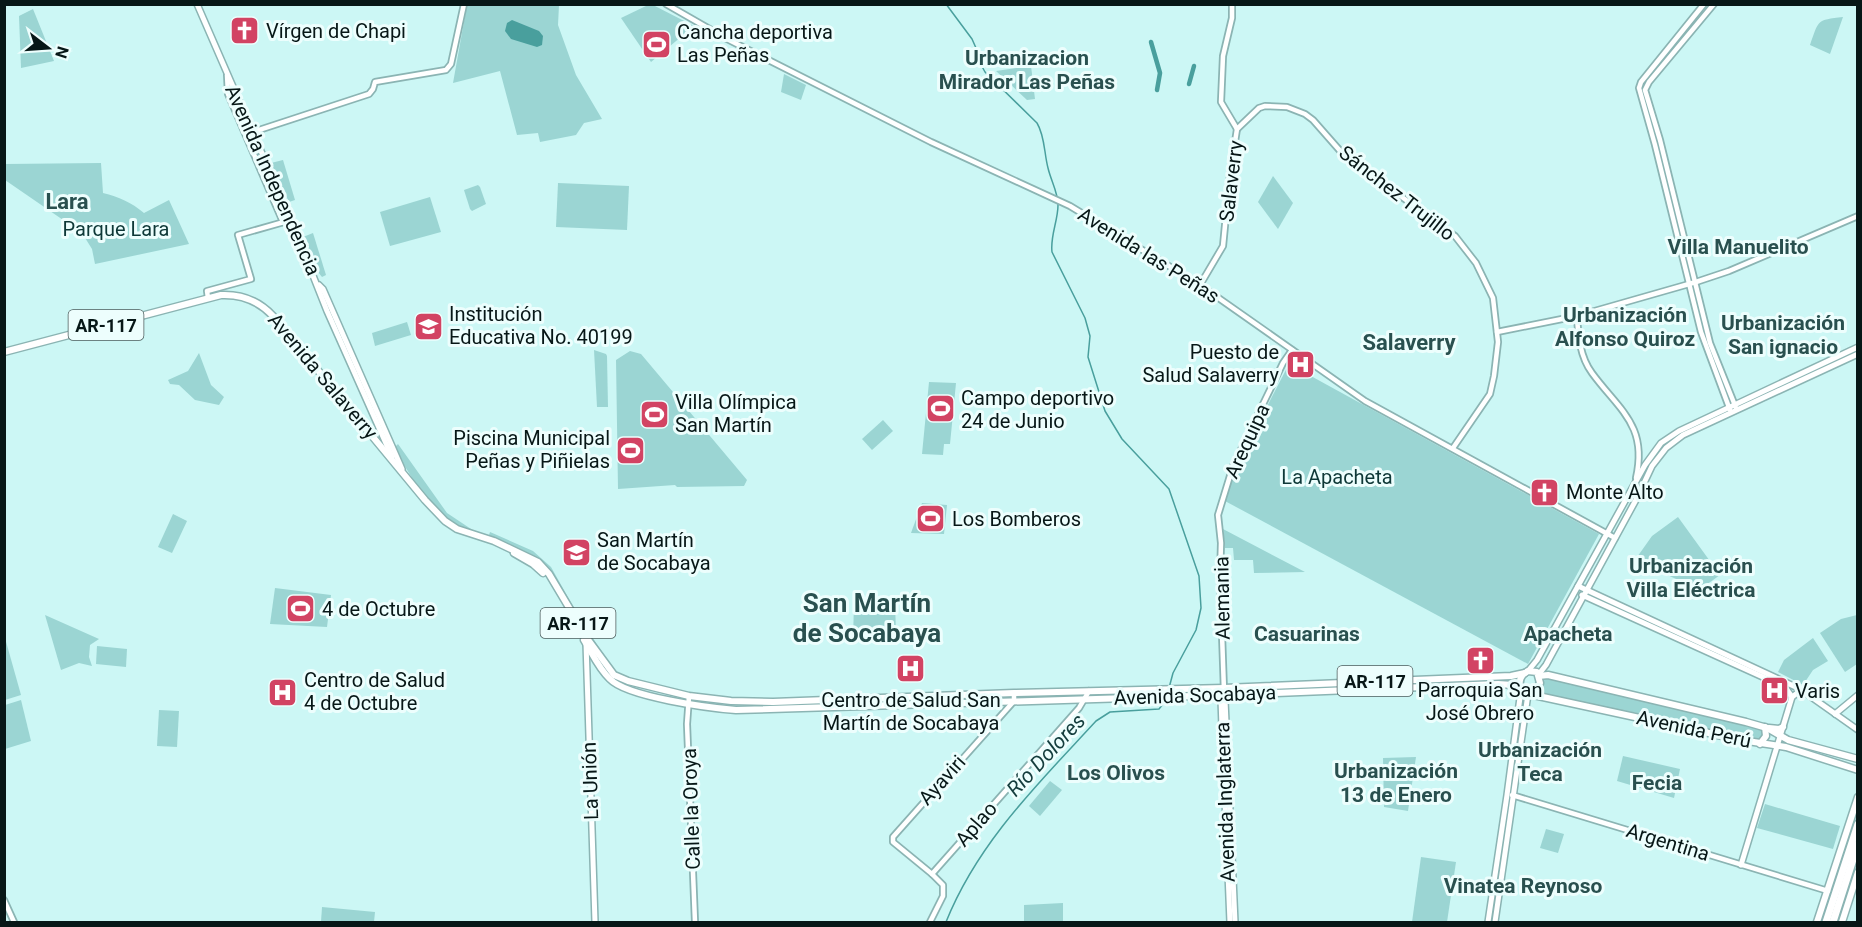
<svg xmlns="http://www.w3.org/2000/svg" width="1862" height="927" font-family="Roboto,sans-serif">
<rect width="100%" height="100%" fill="#ccf7f5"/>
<g fill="#9bd5d3">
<path d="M467,5H559L558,25L576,75L602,119L584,123L576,135L540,142L538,133L517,135L500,71L453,83Z"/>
<path d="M648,5H653L694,26L651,62L621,18Z"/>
<path d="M33,9L54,61L21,68L19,16Z"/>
<path d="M1843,17L1830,54L1810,45C1819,20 1816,20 1843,17Z"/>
<path d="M1031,66L1035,99L1027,100L996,71Z"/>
<path d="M784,74L806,85L801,100L781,92Z"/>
<path d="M283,160L295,200L289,202L271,163Z"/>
<path d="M101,163L103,193C119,197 131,202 144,213L169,200L189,244L95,264L92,249L82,233L5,180V164Z"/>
<path d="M1273,176L1293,203L1278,229L1258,202Z"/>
<path d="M558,183L629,186L627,230L556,227Z"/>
<path d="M478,185L480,187L486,204L472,211L470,209L464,190Z"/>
<path d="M430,197L441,232L390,246L380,212Z"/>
<path d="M313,233L326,275L322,277L318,272L303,237Z"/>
<path d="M407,322L411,335L375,346L372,333Z"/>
<path d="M594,350L606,354L607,356L608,407H597Z"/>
<path d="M630,351L641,354L747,480L744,486L677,487L675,485L618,489L616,360Z"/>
<path d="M199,353L211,385L224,397L219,405L195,400L179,385L170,384L168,380L188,371Z"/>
<path d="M1289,364L1599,534L1528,664L1225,501L1238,462Z"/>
<path d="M929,382L956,383L950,444H944L943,455L922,454Z"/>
<path d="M883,420L893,431L872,450L862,439Z"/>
<path d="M393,444L396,446L398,444L447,513L474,531C435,522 410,477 393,444Z"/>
<path d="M922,503L947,505L944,534L911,533Z"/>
<path d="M173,514L187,521L172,553L158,547Z"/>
<path d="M1678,517L1720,575L1706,585L1702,591L1635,560L1652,536Z"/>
<path d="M1223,529L1305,572L1254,573L1253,560H1234L1233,548H1225Z"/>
<path d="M490,532L533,551L551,567L582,622L612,667L610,668L539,560L489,535Z"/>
<path d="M275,588L331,595L327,627L270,624Z"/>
<path d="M895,599L896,636L853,642L854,601Z"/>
<path d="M45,615L99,639L90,645L89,657L92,666L79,663L61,670Z"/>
<path d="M1857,615V664L1845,672L1820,633L1841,619Z"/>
<path d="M5,638L21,695L5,700H4Z"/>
<path d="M1813,638L1828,661L1813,670L1803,685L1778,672L1784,660Z"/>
<path d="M97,646L127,649L126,667L96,664Z"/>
<path d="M1543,676L1762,729L1765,733L1762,741H1751L1679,721L1537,694L1542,686Z"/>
<path d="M21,700L31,741L5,749V705Z"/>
<path d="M159,710L179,711L177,747L157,746Z"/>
<path d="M1623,756L1680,769L1674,798L1617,781Z"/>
<path d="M1416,757L1408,811L1384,807L1383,758Z"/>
<path d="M1050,781L1062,790L1040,816L1029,806Z"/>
<path d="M1765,804L1840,826L1833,849L1757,828Z"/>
<path d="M1546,829L1564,834L1558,853L1540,848Z"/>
<path d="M1421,857L1456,862L1447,922H1412Z"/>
<path d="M1063,903V922H1024V905Z"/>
<path d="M322,907L375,912L374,922H321Z"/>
</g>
<path fill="#499f9d" d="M512,20L539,31L543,36L542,45L537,47L511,39L505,31L507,23Z"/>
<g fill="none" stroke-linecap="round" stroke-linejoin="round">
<g stroke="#499f9d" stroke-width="1.5">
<path d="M946,4L972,39L976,48L979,61L985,72L1037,123C1045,136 1044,153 1048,168C1051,181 1058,192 1058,205C1058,221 1050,236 1052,252L1085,318L1090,336L1088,357L1105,411L1122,439L1169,489L1199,576L1201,608L1196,630L1173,673L1169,688"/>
<path d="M946,922C978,842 1038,784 1096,721L1110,712L1159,709L1167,699"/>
</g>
<g stroke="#499f9d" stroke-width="4.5">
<path d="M1151,42L1160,73L1157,90"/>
<path d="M1189,84L1194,66"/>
</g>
<defs>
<g id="tertiary">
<path d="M666,4L727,39L931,142L1070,206L1200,285L1365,401L1615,538"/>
<path d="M1704,4L1641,82L1639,88L1655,145L1701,332L1730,410"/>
<path d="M1714,4L1649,82L1645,90L1660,140L1710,343L1736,408"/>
<path d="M227,75L228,94L283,222"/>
<path d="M1237,129L1259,108L1265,106L1287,107L1305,114L1313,120L1342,153L1455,236L1476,263L1493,298L1498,342L1494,376L1490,394L1453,448"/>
<path d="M253,132L369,94L373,89L375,82L446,70L451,64L464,4"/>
<path d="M1200,285L1223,246L1230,174L1237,129L1221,102L1223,56L1232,18V4"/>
<path d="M208,298L207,291L251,279L238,235L291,220"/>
<path d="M1577,316C1578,335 1580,357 1592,373C1619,410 1648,425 1636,478"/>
<path d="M1497,332L1577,316L1696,282L1729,271L1858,216"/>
<path d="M1224,691L1220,577L1221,543L1218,515L1233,466L1283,363L1292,350"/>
<path d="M689,696L687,724L695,922"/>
<path d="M1512,795L1828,891"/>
<path d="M932,874L1079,708L1089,691"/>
<path d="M4,900L14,922"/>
<path d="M930,922L943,896V885L932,874L893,842V837L1014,701V693"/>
</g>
<g id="secondary">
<path d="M197,4L291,220L327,311L392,457"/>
<path d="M319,285L323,289L402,469"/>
<path d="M1578,586L1800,689L1858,730"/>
<path d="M1582,595L1785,687L1792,697"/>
<path d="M586,643L595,922"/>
<path d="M1528,671L1537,660L1645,465L1661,443L1679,431L1858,347"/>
<path d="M1539,674L1546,665L1637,498L1652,466L1666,448L1683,435L1858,354"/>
<path d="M1224,695L1221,699L1222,728L1230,922"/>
<path d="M1224,695L1225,700L1235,922"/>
<path d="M1835,714L1858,695"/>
<path d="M1741,865L1792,697L1796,694L1806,693"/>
<path d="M1488,922L1507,795L1521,690"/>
<path d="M1495,922L1528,694"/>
</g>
<g id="primary">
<path d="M4,352L221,295C242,294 259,301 273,316L425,500L445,521L457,529L494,541L538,562L549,574L589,641L614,675L628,681L689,696L731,701L773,702L1014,693L1224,688L1511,676L1525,673"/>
<path d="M514,553L533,564L543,573"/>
<path d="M584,640C592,653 599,669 610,679C627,697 710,708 736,710L1224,695L1498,684L1513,685L1520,689"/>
<path d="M1528,671L1537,672L1540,683L1535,691L1526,694L1521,690C1518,682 1520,675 1528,671Z"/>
<path d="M1539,676L1548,675L1746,722L1767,728L1788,740L1858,759"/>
<path d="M1529,694L1741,740L1786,747L1858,770"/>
<path d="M1769,728L1779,729L1783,727"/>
<path d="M1760,744L1766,736L1765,727"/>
<path d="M1817,922L1858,797"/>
<path d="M1842,922L1858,872"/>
</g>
<g id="trunk">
<path d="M1826,922L1858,824"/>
<path d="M1833,922L1858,844"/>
</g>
</defs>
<use href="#tertiary" stroke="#8bb4b3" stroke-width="8"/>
<use href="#secondary" stroke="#8bb4b3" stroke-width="8"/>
<use href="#primary" stroke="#8bb4b3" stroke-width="9"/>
<use href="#trunk" stroke="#8bb4b3" stroke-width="10"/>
<use href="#tertiary" stroke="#fff" stroke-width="4.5"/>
<use href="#secondary" stroke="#fff" stroke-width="5"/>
<use href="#primary" stroke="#fff" stroke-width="6"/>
<use href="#trunk" stroke="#fff" stroke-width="7"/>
</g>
<defs>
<symbol id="church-square" viewBox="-11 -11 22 22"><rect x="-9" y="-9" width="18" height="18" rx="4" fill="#d24363" stroke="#edfefd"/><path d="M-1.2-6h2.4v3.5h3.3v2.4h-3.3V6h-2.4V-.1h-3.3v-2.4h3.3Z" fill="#fff"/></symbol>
<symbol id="stadium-square" viewBox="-11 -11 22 22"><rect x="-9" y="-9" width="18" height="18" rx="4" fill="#d24363" stroke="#edfefd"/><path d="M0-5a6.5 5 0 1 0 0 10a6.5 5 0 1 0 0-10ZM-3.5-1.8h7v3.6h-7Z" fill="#fff"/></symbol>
<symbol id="school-square" viewBox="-11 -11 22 22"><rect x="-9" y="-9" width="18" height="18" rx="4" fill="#d24363" stroke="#edfefd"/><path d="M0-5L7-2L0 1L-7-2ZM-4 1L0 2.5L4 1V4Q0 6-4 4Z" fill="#fff"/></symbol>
<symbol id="hospital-square" viewBox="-11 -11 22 22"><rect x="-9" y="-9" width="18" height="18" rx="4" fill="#d24363" stroke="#edfefd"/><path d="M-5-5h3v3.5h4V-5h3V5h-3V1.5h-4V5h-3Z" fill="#fff"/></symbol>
</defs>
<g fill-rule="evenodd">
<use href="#church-square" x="228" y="14" width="33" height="33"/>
<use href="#stadium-square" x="640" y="28" width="33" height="33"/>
<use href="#school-square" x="412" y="310" width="33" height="33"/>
<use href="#hospital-square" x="1284" y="348" width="33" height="33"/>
<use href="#stadium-square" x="924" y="392" width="33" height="33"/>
<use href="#stadium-square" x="638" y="398" width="33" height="33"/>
<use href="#stadium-square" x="614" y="434" width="33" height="33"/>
<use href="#church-square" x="1528" y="476" width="33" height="33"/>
<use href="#stadium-square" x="914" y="502" width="33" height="33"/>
<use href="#school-square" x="560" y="536" width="33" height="33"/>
<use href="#stadium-square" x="284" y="592" width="33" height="33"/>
<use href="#church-square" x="1464" y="644" width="33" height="33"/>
<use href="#hospital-square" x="894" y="652" width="33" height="33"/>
<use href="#hospital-square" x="1758" y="674" width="33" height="33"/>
<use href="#hospital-square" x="266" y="676" width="33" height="33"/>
</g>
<g text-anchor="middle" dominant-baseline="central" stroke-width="6" stroke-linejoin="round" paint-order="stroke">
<g fill="#edfefd" stroke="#4c5c5c" stroke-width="1.5">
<rect x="68.5" y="310" width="75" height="30" rx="4.5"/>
<rect x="540.5" y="608" width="75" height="30" rx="4.5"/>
<rect x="1337.5" y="666" width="75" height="30" rx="4.5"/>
</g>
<g font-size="18" font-weight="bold" fill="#071717">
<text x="106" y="325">AR-117</text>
<text x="578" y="623">AR-117</text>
<text x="1375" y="681">AR-117</text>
</g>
<g font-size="20" fill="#071717" stroke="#edfefd" text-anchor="start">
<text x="266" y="31">Vírgen de Chapi</text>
<text x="677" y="32">Cancha deportiva<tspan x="677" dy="23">Las Peñas</tspan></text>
<text x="449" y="314">Institución<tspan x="449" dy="23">Educativa No. 40199</tspan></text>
<text x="1279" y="352" text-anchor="end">Puesto de<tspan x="1279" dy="23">Salud Salaverry</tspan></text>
<text x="961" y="398">Campo deportivo<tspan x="961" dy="23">24 de Junio</tspan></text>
<text x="675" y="402">Villa Olímpica<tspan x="675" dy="23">San Martín</tspan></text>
<text x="610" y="438" text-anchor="end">Piscina Municipal<tspan x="610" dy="23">Peñas y Piñielas</tspan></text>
<text x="1566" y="492">Monte Alto</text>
<text x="952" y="519">Los Bomberos</text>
<text x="597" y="540">San Martín<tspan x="597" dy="23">de Socabaya</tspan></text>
<text x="322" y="609">4 de Octubre</text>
<text x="304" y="680">Centro de Salud<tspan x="304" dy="23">4 de Octubre</tspan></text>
<text x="1480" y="690" text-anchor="middle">Parroquia San<tspan x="1480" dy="23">José Obrero</tspan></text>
<text x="1795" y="691">Varis</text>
<text x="911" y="700" text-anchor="middle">Centro de Salud San<tspan x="911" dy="23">Martín de Socabaya</tspan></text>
</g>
<g font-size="20" fill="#071717" stroke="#edfefd">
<text transform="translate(273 180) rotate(66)">Avenida Independencia</text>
<text transform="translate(1231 181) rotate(-83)">Salaverry</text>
<text transform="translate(1397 193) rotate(38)">Sánchez Trujillo</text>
<text transform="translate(1149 255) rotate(32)">Avenida las Peñas</text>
<text transform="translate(323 376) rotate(50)">Avenida Salaverry</text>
<text transform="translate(1247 441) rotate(-65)">Arequipa</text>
<text transform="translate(1222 598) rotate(-91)">Alemania</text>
<text transform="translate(1195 695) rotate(-2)">Avenida Socabaya</text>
<text transform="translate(1694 729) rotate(12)">Avenida Perú</text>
<text transform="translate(942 780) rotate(-48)">Ayaviri</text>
<text transform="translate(590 781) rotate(-92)">La Unión</text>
<text transform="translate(1225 802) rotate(-92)">Avenida Inglaterra</text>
<text transform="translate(691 809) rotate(-92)">Calle la Oroya</text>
<text transform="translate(976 824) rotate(-49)">Aplao</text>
<text transform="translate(1668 842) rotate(17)">Argentina</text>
</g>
<g font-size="20" fill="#0e3837" stroke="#edfefd">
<text x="116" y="229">Parque Lara</text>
<text x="1337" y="477">La Apacheta</text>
</g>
<g font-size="21" font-weight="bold" fill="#29504f" stroke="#edfefd">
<text x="1027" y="58">Urbanizacion<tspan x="1027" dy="24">Mirador Las Peñas</tspan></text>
<text x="1738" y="247">Villa Manuelito</text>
<text x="1625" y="315">Urbanización<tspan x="1625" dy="24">Alfonso Quiroz</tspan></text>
<text x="1783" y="323">Urbanización<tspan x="1783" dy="24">San ignacio</tspan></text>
<text x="1691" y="566">Urbanización<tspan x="1691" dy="24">Villa Eléctrica</tspan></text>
<text x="1307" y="634">Casuarinas</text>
<text x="1568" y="634">Apacheta</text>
<text x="1540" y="750">Urbanización<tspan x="1540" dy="24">Teca</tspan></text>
<text x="1396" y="771">Urbanización<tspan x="1396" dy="24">13 de Enero</tspan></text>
<text x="1116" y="773">Los Olivos</text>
<text x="1657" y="783">Fecia</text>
<text x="1523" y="886">Vinatea Reynoso</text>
</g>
<g font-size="21" font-style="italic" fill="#143d3d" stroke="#edfefd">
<text transform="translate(1046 755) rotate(-47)">Río Dolores</text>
</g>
<g font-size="22" font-weight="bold" fill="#29504f" stroke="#edfefd">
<text x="67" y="201">Lara</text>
<text x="1409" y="342">Salaverry</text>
</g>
<g font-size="26" font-weight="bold" fill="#29504f" stroke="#edfefd">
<text x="867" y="603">San Martín<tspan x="867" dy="30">de Socabaya</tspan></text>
</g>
</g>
<rect width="1862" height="927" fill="none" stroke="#071717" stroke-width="12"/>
<g transform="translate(48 48) rotate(107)" stroke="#edfefd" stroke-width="4.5" paint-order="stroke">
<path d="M0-4.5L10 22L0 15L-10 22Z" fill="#071717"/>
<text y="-9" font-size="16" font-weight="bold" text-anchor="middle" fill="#071717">N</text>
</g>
</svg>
